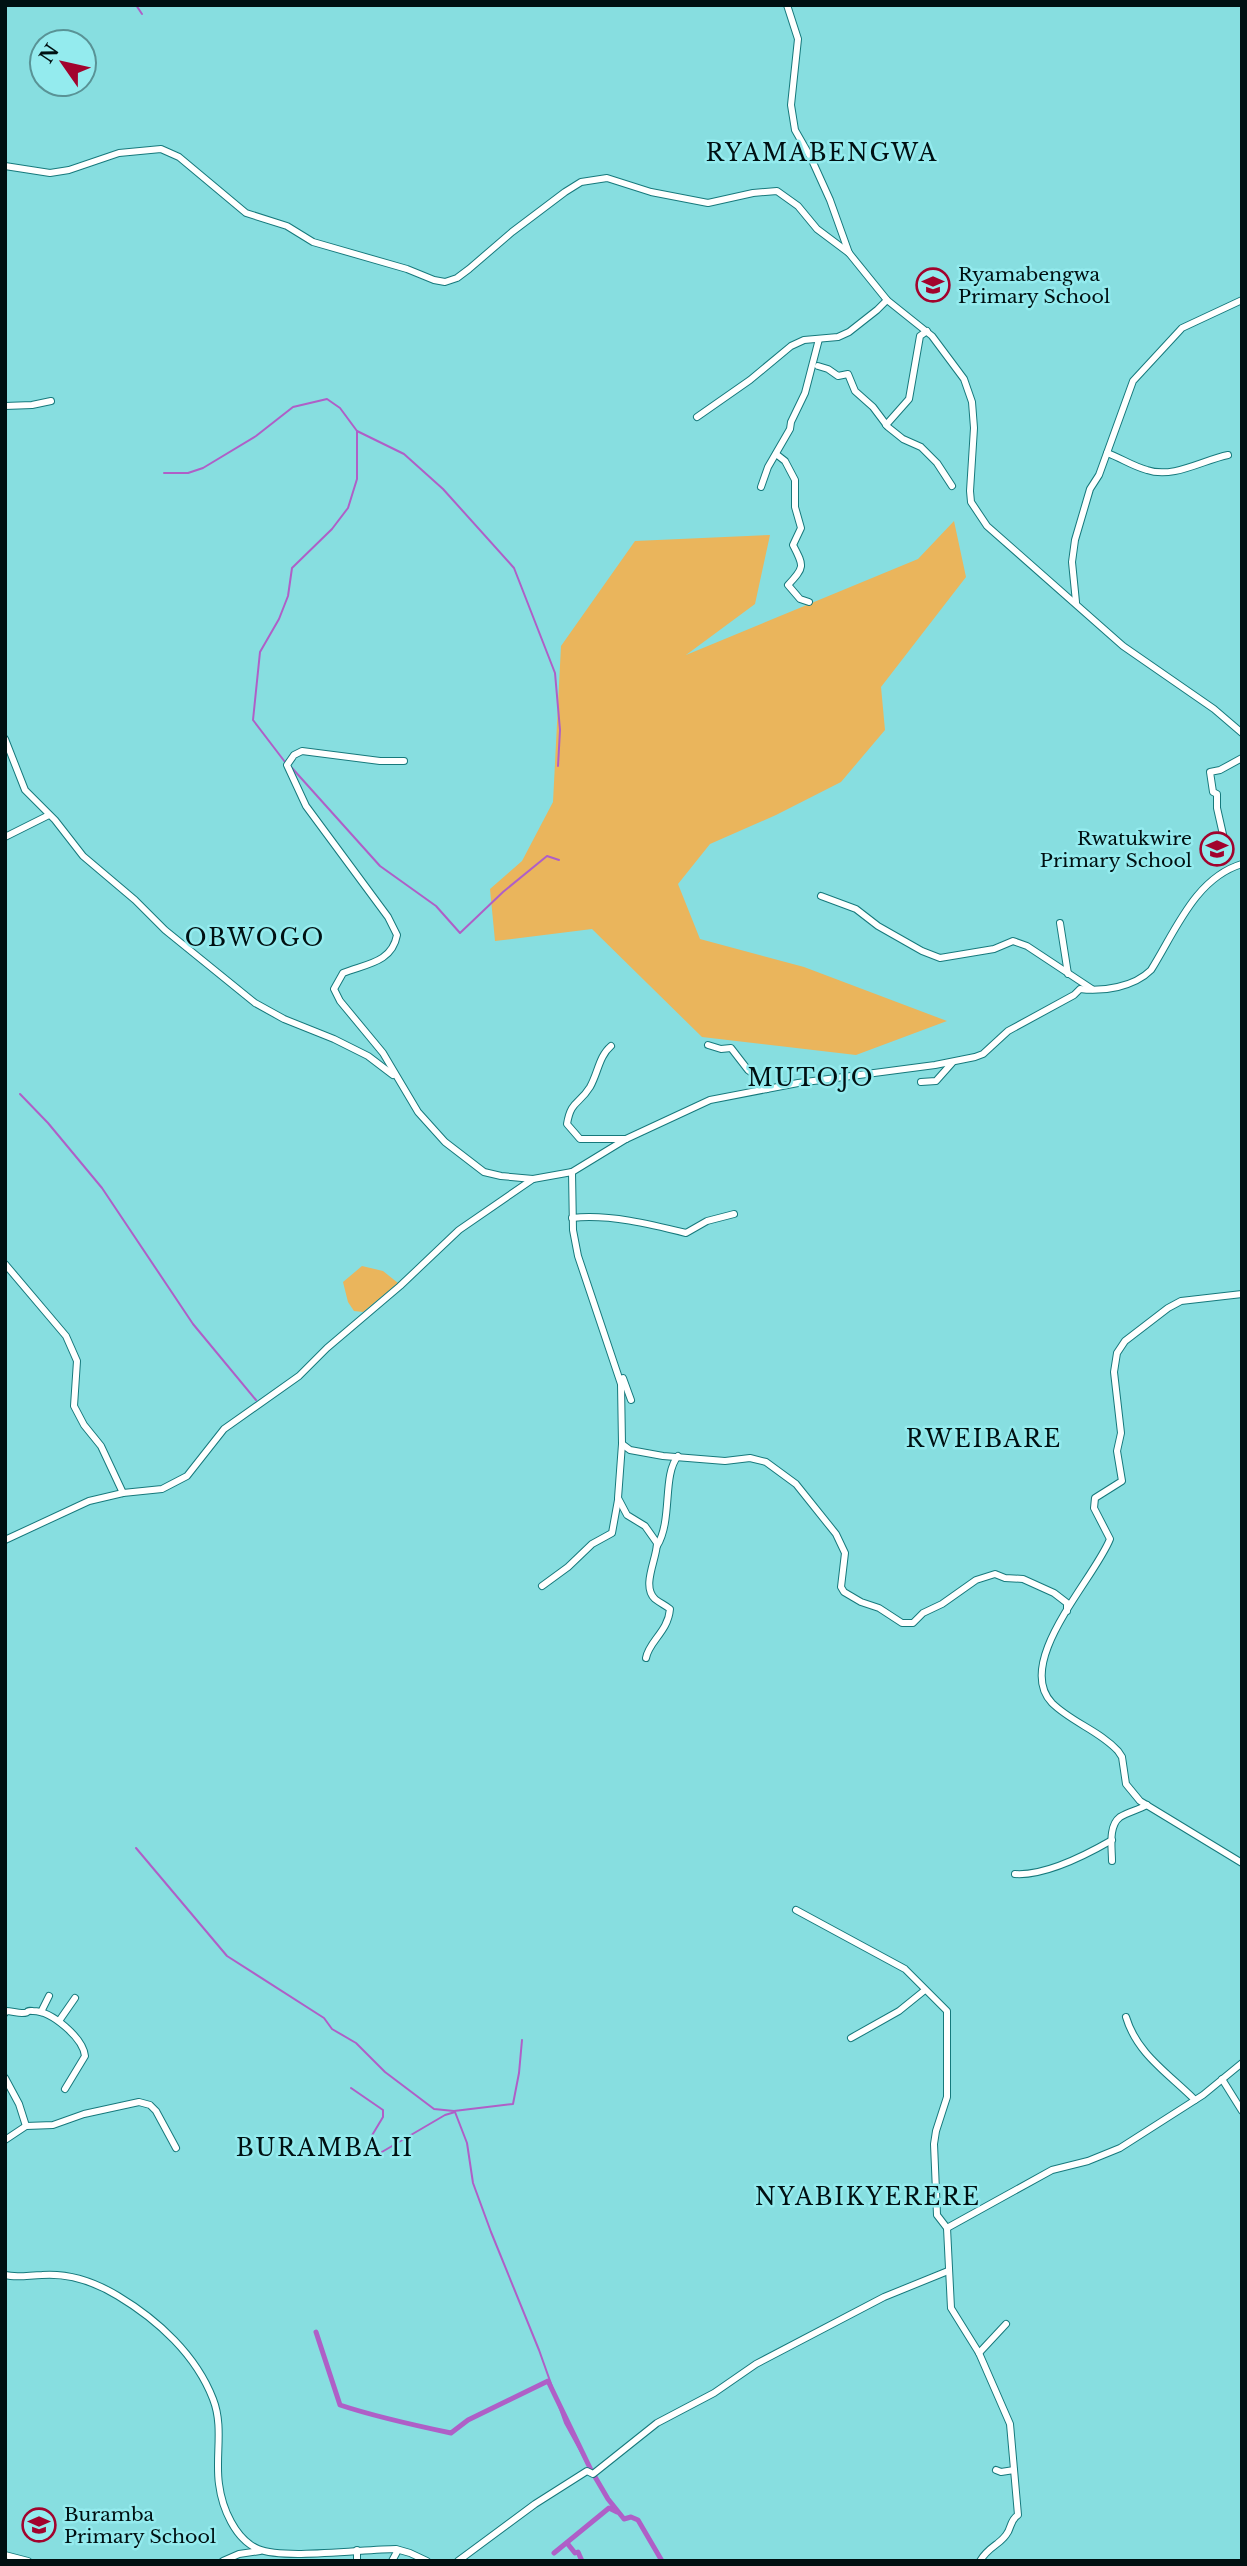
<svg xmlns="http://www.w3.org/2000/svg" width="1247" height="2566" font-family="'Libre Baskerville',serif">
<rect width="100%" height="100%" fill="#87dee0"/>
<g fill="#eab55c">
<path d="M954,521L966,577L881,687L885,730L841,782L776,815L710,844L678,884L700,939L804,967L947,1021L856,1055L702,1037L592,929L495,941L490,889L522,861L553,802L561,646L635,541L770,535L755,604L686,655L918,559Z"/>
<path d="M362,1266L383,1271L398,1283L363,1312L354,1311L348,1302L343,1282Z"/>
</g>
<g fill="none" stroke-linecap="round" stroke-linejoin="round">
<g stroke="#af5fc7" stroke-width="2">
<path d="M136,5L142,14"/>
<path d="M164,473H188L203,468L256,436L293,407L327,399L340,408L357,431L404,454L443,489L514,568L555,673L560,730L558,766"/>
<path d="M285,762L253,720L260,652L279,619L288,596L292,568L332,529L348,508L357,479V431"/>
<path d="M292,768L380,866L436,906L460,933L503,892L547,856L559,860"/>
<path d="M20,1094L48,1123L102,1188L193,1324L256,1400"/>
<path d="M136,1848L227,1956L324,2018L332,2029L356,2043L385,2072L434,2109L454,2111L513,2104L519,2073L522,2040"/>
<path d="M351,2088L383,2110V2117L371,2137L375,2156L445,2115L455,2112L467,2143L473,2183L491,2232L539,2350L565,2423L586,2461"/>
</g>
<g stroke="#af5fc7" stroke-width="5">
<path d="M316,2332L340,2405C376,2417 413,2425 451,2433L468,2420L548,2381L591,2470L608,2499L624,2519L631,2517L638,2520L662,2561"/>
<path d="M567,2543L575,2553L578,2552L582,2561"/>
<path d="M554,2553L609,2508L617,2512"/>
</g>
<defs>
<g id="minor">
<path d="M787,5L798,39L791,105L795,130L811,158L830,200L849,253L887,300L932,336L964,379L972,402L974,428L970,491L971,502L987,526L1123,646L1214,709L1242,733"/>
<path d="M5,166L50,173L69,170L119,153L161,149L179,157L246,213L287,226L313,242L407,269L434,280L445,282L457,278L469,269L512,232L565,192L581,182L607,178L651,192L708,203L753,193L777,191L798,206L817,229L849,253"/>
<path d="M818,366L828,369L838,376L848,374L855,391L873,407L888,427L903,439L921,447L937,463L952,486"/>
<path d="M5,406L32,405L51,401"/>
<path d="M697,417L750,380L791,346L804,340L838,337L849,332L877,310L887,300"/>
<path d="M886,425L909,399L920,336L927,331"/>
<path d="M1107,453C1121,458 1132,466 1147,470C1173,479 1203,460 1228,455"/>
<path d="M776,454L785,461L795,480V507L801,528L793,545C804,566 805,567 788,585L800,599L809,602"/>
<path d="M761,487L768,467L790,429L791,422L805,393L819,339"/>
<path d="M1076,602L1072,562L1075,540L1090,489L1099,475L1133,381L1182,328L1242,300"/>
<path d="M5,739L25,790L55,820L83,856L135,900L165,930L255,1003L284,1019L334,1039L368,1056L393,1075"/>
<path d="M404,761H380L302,751L294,755L287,765L306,806L388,917L397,935C392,963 365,964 343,973L334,989L340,1001L383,1053L418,1112L445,1142L484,1172L501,1176L533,1179"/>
<path d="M5,837L49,815"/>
<path d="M1224,839L1217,808V794L1213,792L1210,772L1220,770L1242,758"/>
<path d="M821,896L856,909L878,926L922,951L940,958L994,949L1013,941L1027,946L1092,989"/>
<path d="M1060,923L1068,974"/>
<path d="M708,1045L721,1049L731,1048L748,1070L763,1081L767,1089"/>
<path d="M611,1046C599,1056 598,1073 590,1087C579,1105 571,1100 567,1124L580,1139H626"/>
<path d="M921,1082L936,1081L952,1063"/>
<path d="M572,1172L573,1230L578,1256L621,1384L622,1444L630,1450L663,1456L725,1461L750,1458L766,1462L796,1484L836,1534L845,1553L841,1587L844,1592L861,1602L879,1608L902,1623H913L923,1613L942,1604L976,1580L995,1574L1005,1578L1023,1579L1054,1593L1067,1603V1611"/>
<path d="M572,1218C609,1214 650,1224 686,1233L707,1221L734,1214"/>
<path d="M5,1264L66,1336L77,1361L74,1406L84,1425L101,1446L123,1493"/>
<path d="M1242,1294L1181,1301L1168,1308L1125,1341L1117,1353L1114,1372L1121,1433L1117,1451L1122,1481L1095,1498L1094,1508L1110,1539C1095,1578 1013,1662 1052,1703C1071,1722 1100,1731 1118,1751L1122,1757L1126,1784L1140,1801L1242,1863"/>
<path d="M620,1379L623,1378L631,1400"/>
<path d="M622,1444L618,1498L627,1515L645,1526L657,1543C657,1559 641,1586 655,1599C660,1603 665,1605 670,1609C668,1632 649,1641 646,1658"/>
<path d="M5,1540L89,1501L123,1493L162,1489L187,1476L224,1429L299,1376L327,1348L400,1286L459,1230L533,1179L572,1172L626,1139L710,1100L798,1083L935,1065L975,1057L983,1054L1008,1031L1074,995L1080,989C1103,992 1134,987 1151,970C1175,932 1195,878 1242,864"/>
<path d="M657,1546C673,1520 662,1475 678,1456"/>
<path d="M542,1586L568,1567L592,1544L612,1533L618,1500"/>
<path d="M1112,1861C1112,1848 1108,1826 1120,1817C1128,1812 1138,1810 1147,1805"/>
<path d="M1015,1874C1044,1876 1086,1855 1112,1840"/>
<path d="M796,1910L905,1969L947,2011V2097L936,2131L934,2144L937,2215L947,2228L1052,2170L1088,2161L1120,2148L1203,2095L1242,2063"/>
<path d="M41,2012L49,1996"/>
<path d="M5,2013L6,2011C11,2011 17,2013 22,2013C32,2013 23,2010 33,2011C52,2011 83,2038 85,2056L65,2089"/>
<path d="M1126,2017C1137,2054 1168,2073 1195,2100"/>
<path d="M59,2021L75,1998"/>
<path d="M851,2038L899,2011L925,1990"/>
<path d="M5,2078L19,2104L26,2126"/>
<path d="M1222,2079L1242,2111"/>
<path d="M5,2140L26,2126L53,2125L84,2114L139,2102L150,2105L156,2111L176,2148"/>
<path d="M947,2228L951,2308L979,2353L1010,2424L1018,2515C1009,2521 1012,2528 1006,2535C998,2546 989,2546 980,2561"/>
<path d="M5,2275C17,2278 30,2275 42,2275C69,2273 95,2282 118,2296C158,2320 196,2355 213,2399C224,2427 215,2456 219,2484C222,2508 235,2539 258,2549C284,2560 364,2549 396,2549L410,2553L427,2561"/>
<path d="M979,2353L1006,2324"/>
<path d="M996,2470L1001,2472L1014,2470"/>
<path d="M357,2550V2561"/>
<path d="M5,2555L28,2561"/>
<path d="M223,2561L239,2554L260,2551"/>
<path d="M392,2561L398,2550"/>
<path d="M458,2561L535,2504L587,2471L593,2474L657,2423L714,2393L756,2364L884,2297L948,2271"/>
</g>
</defs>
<use href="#minor" stroke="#16797c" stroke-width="8"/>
<use href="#minor" stroke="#fff" stroke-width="6"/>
</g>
<defs>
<symbol id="school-ring" viewBox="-11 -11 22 22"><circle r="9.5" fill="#94ebee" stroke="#a2032d" stroke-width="1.5"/><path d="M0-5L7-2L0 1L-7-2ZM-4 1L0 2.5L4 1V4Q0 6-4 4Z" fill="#a2032d"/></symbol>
</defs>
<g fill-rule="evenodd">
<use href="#school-ring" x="914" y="266" width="38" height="38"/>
<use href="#school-ring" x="1198" y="830" width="38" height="38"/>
<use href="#school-ring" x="20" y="2506" width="38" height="38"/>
</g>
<g text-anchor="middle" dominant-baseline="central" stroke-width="5" stroke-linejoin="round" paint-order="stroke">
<g font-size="19" fill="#001012" stroke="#94ebee" text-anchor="start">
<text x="958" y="274">Ryamabengwa<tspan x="958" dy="22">Primary School</tspan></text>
<text x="1192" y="838" text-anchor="end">Rwatukwire<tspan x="1192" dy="22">Primary School</tspan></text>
<text x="64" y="2514">Buramba<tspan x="64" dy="22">Primary School</tspan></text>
</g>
<g font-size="23" letter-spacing="2" fill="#001012" stroke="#94ebee">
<text x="822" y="153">RYAMABENGWA</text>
<text x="255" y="938">OBWOGO</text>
<text x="811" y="1078">MUTOJO</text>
<text x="984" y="1439">RWEIBARE</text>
<text x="325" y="2148">BURAMBA II</text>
<text x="868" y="2197">NYABIKYERERE</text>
</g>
</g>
<rect width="1247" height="2566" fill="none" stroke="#001012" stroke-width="14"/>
<g transform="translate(63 63) rotate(304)"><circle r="33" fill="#94ebee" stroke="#599396" stroke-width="2"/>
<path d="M0-5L12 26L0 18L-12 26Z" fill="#a2032d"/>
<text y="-10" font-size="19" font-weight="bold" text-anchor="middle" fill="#001012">N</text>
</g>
</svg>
